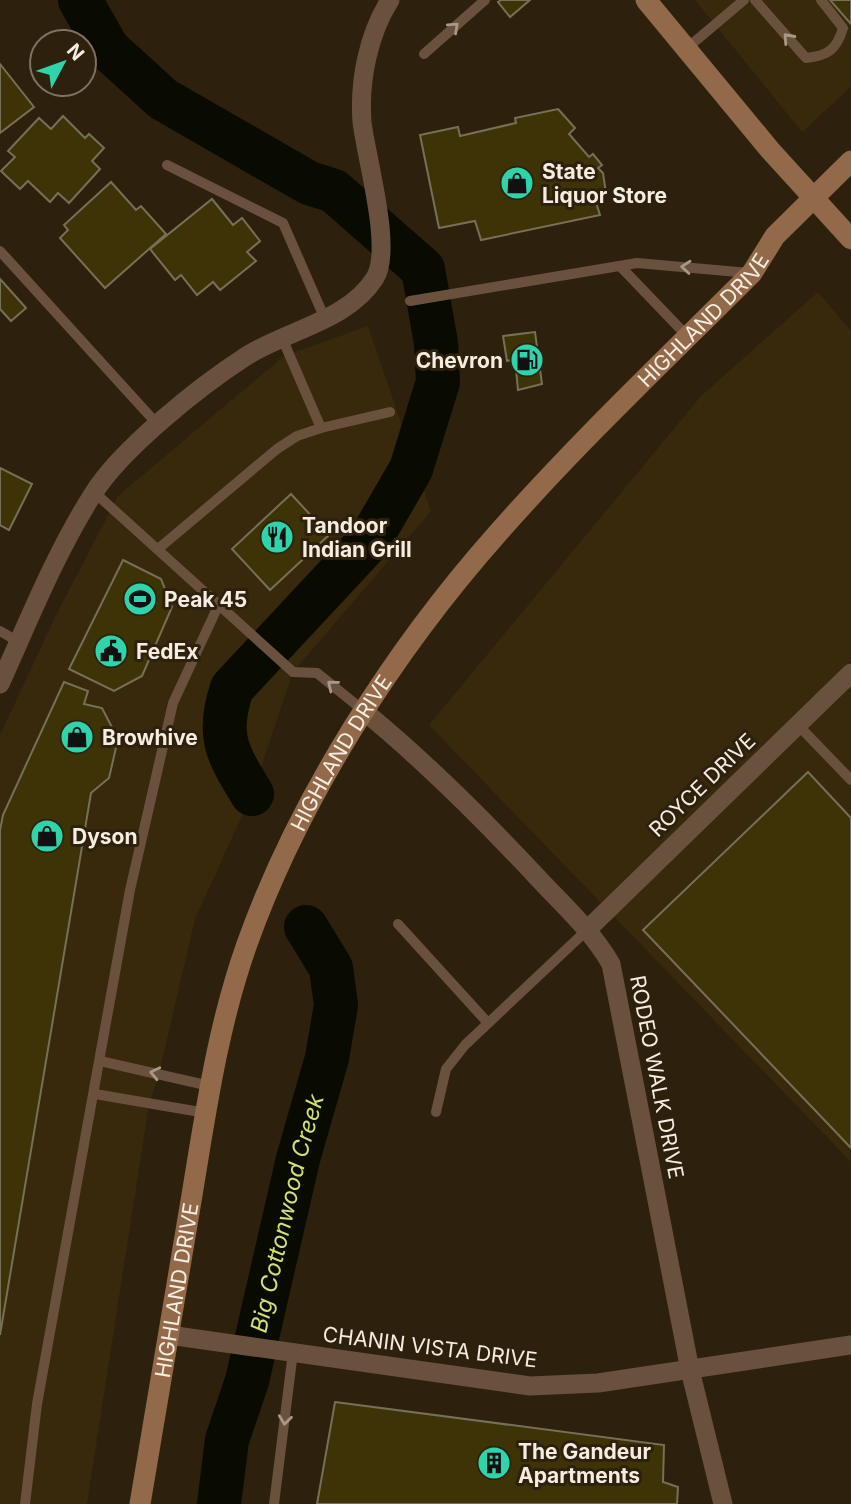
<svg xmlns="http://www.w3.org/2000/svg" width="851" height="1504" font-family="Inter,sans-serif">
<rect width="100%" height="100%" fill="#2d210d"/>
<g fill="#38280c">
<path d="M695,0H851V87L802,132Z"/>
<path d="M818,292L851,331V1162L429,725L701,396Z"/>
<path d="M368,326L431,511L293,672L252,794L195,919L159,1074L149,1104L87,1504H0V735L57,613L118,496L284,356Z"/>
</g>
<g fill="none" stroke-linecap="round" stroke-linejoin="round">
<g stroke="#090b00" stroke-width="44">
<path d="M80,0L108,49L163,99L309,183L334,191L423,269L436,343L438,382L411,469L370,540L232,688C216,736 227,753 252,794"/>
<path id="s1" d="M219,1504L227,1440L247,1381L298,1159L327,1058L336,1005L331,968L306,927"/>
</g>
</g>
<g fill="#3d3307" stroke="#767057" stroke-width="2">
<path d="M501,0H530L510,17L498,2Z"/>
<path d="M830,0H851V24Z"/>
<path d="M0,64L34,107L0,133Z"/>
<path d="M558,109L575,128L569,134L589,157L593,154L602,165L598,168L603,173L606,193L594,196L600,215L481,240L475,221L439,228L420,135L458,127L460,136L516,123L515,118Z"/>
<path d="M63,116L85,138L89,134L104,148L92,161L100,169L69,203L58,193L50,202L28,181L20,189L1,171L15,157L8,151L39,118L51,129Z"/>
<path d="M111,182L136,210L141,206L166,234L105,288L60,238L68,230L64,225Z"/>
<path d="M212,199L233,225L242,218L260,241L247,252L256,261L220,290L213,282L197,295L181,275L175,280L150,249Z"/>
<path d="M0,279L26,308L11,321L0,309Z"/>
<path d="M535,332L542,384L518,390L515,359L507,361L503,336Z"/>
<path d="M0,468L32,484L9,530L0,525Z"/>
<path d="M291,494L329,535L270,590L232,549Z"/>
<path d="M123,560L161,579L172,607L142,676L114,691L69,669Z"/>
<path d="M64,682L88,691L84,704L102,708L118,739L109,778L91,793L0,1335V830L3,815Z"/>
<path d="M808,772L851,818V1148L643,930Z"/>
<path d="M335,1402L664,1445L663,1482L678,1487L677,1504H317Z"/>
</g>
<g fill="none" stroke-linecap="round" stroke-linejoin="round">
<g stroke="#6a513d" stroke-width="10">
<path d="M755,0L806,58C828,56 837,49 843,28L821,0"/>
<path d="M686,49L744,0"/>
<path d="M424,54L485,0"/>
<path d="M167,165L283,223L325,319"/>
<path d="M0,251L158,425"/>
<path d="M620,266L688,337"/>
<path d="M410,301L637,263L749,273"/>
<path d="M321,428L390,412"/>
<path d="M94,492L293,672L317,673L364,711"/>
<path d="M158,549L277,449L297,436L321,428L282,338"/>
<path d="M0,631L19,642"/>
<path d="M798,725L851,780"/>
<path d="M398,924L488,1023"/>
<path d="M100,1061L210,1086"/>
<path d="M95,1094L206,1113"/>
<path d="M436,1112L446,1069L465,1045L587,930"/>
<path d="M25,1504L37,1404L130,890L173,703L219,604"/>
<path d="M274,1504L293,1352"/>
</g>
<g stroke="#6a513d" stroke-width="19">
<path d="M0,684C29,620 55,554 93,494C121,449 200,386 245,357C286,330 347,322 375,278C393,249 366,157 362,122C359,81 368,35 390,0"/>
<path d="M365,712C427,763 483,819 538,878C564,906 592,931 611,964L690,1370L723,1504"/>
<path d="M587,930L851,673"/>
<path d="M169,1335L530,1386L598,1383L851,1345"/>
</g>
<g stroke="#926a4a" stroke-width="21">
<path d="M646,0L770,150L851,239"/>
<path id="s2" d="M140,1504C158,1401 175,1298 192,1195C206,1110 218,1025 247,944C299,798 395,649 498,533C578,442 667,358 752,273L775,236L851,161"/>
</g>
</g>
<defs><path id="oneway-chevron" d="M-2-3.5L2.5 0L-2 3.5" fill="none" stroke-width="1.6" stroke-linecap="round" stroke-linejoin="round" transform="scale(1.75)"/></defs>
<g stroke="#a99787">
<use href="#oneway-chevron" transform="translate(454 27) rotate(-42)"/>
<use href="#oneway-chevron" transform="translate(788 38) rotate(-132)"/>
<use href="#oneway-chevron" transform="translate(686 267) rotate(-175)"/>
<use href="#oneway-chevron" transform="translate(332 685) rotate(-141)"/>
<use href="#oneway-chevron" transform="translate(155 1073) rotate(-167)"/>
<use href="#oneway-chevron" transform="translate(285 1420) rotate(97)"/>
</g>
<defs>
<symbol id="shop-disc" viewBox="-11 -11 22 22"><circle r="9.5" fill="#2fd4aa" stroke="#2d210d"/><path d="M-5-2.5h2.3a2.7 3.5 0 0 1 5.4 0H5L5.5 6h-11ZM-1.5-2.5h3a1.5 2.3 0 0 0-3 0Z" fill="#111"/></symbol>
<symbol id="fuel-disc" viewBox="-11 -11 22 22"><circle r="9.5" fill="#2fd4aa" stroke="#2d210d"/><path d="M-5.5-6h7V0h2V4h1.3V-2.5L3-4.5l.8-.8L6-3V5H2.5V1h-1V6h-7ZM-4.2-4.7v3.2H.2V-4.7Z" fill="#111"/></symbol>
<symbol id="restaurant-disc" viewBox="-11 -11 22 22"><circle r="9.5" fill="#2fd4aa" stroke="#2d210d"/><path d="M-5-6h1v4h1v-4h1v4h1v-4h1v5L-1.5 .5V6h-2V.5L-5-1ZM5-6V6H3V1.5H1.5Q1.5-4 5-6Z" fill="#111"/></symbol>
<symbol id="stadium-disc" viewBox="-11 -11 22 22"><circle r="9.5" fill="#2fd4aa" stroke="#2d210d"/><path d="M0-5a6.5 5 0 1 0 0 10a6.5 5 0 1 0 0-10ZM-3.5-1.8h7v3.6h-7Z" fill="#111"/></symbol>
<symbol id="civic-disc" viewBox="-11 -11 22 22"><circle r="9.5" fill="#2fd4aa" stroke="#2d210d"/><path d="M-.6-6.5H3V-4.5H.6V-3L4-1V1h2V6H-6V1h2V-1L-.6-3ZM-1.2 2.5V6h2.4V2.5Z" fill="#111"/></symbol>
<symbol id="building-disc" viewBox="-11 -11 22 22"><circle r="9.5" fill="#2fd4aa" stroke="#2d210d"/><path d="M-4-6H4V6H1V3H-1V6H-4ZM-2.5-4.3h1.7v1.8h-1.7ZM.8-4.3h1.7v1.8H.8ZM-2.5-1h1.7V.8h-1.7ZM.8-1h1.7V.8H.8Z" fill="#111"/></symbol>
</defs>
<g fill-rule="evenodd">
<use href="#shop-disc" x="498" y="164" width="38" height="38"/>
<use href="#fuel-disc" x="508" y="341" width="38" height="38"/>
<use href="#restaurant-disc" x="258" y="518" width="38" height="38"/>
<use href="#stadium-disc" x="121" y="580" width="38" height="38"/>
<use href="#civic-disc" x="92" y="632" width="38" height="38"/>
<use href="#shop-disc" x="58" y="718" width="38" height="38"/>
<use href="#shop-disc" x="28" y="817" width="38" height="38"/>
<use href="#building-disc" x="475" y="1444" width="38" height="38"/>
</g>
<g text-anchor="middle" dominant-baseline="central" stroke-width="6" stroke-linejoin="round" paint-order="stroke">
<g font-size="21" font-weight="bold" fill="#f6ede1" stroke="#2d210d" text-anchor="start">
<text x="542" y="171">State<tspan x="542" dy="24">Liquor Store</tspan></text>
<text x="503" y="360" text-anchor="end">Chevron</text>
<text x="302" y="525">Tandoor<tspan x="302" dy="24">Indian Grill</tspan></text>
<text x="164" y="599">Peak 45</text>
<text x="136" y="651">FedEx</text>
<text x="102" y="737">Browhive</text>
<text x="72" y="836">Dyson</text>
<text x="518" y="1451">The Gandeur<tspan x="518" dy="24">Apartments</tspan></text>
</g>
<g font-size="21" fill="#f6ede1" stroke="#2d210d">
<text stroke="none"><textPath href="#s2" startOffset="1351">HIGHLAND DRIVE</textPath></text>
<text stroke="none"><textPath href="#s2" startOffset="784">HIGHLAND DRIVE</textPath></text>
<text transform="translate(702 785) rotate(-44)">ROYCE DRIVE</text>
<text transform="translate(657 1077) rotate(79)">RODEO WALK DRIVE</text>
<text stroke="none"><textPath href="#s2" startOffset="217">HIGHLAND DRIVE</textPath></text>
<text transform="translate(430 1347) rotate(7)">CHANIN VISTA DRIVE</text>
</g>
<g font-size="23" font-style="italic" fill="#d4e077" stroke="#2d210d">
<text stroke="none"><textPath href="#s1" startOffset="299">Big Cottonwood Creek</textPath></text>
</g>
</g>
<g transform="translate(63 63) rotate(49)"><circle r="33" fill="#2d210d" stroke="#7d7362" stroke-width="2"/>
<path d="M0-5L12 26L0 18L-12 26Z" fill="#2fd4aa"/>
<text y="-10" font-size="19" font-weight="bold" text-anchor="middle" fill="#f6ede1">N</text>
</g>
</svg>
